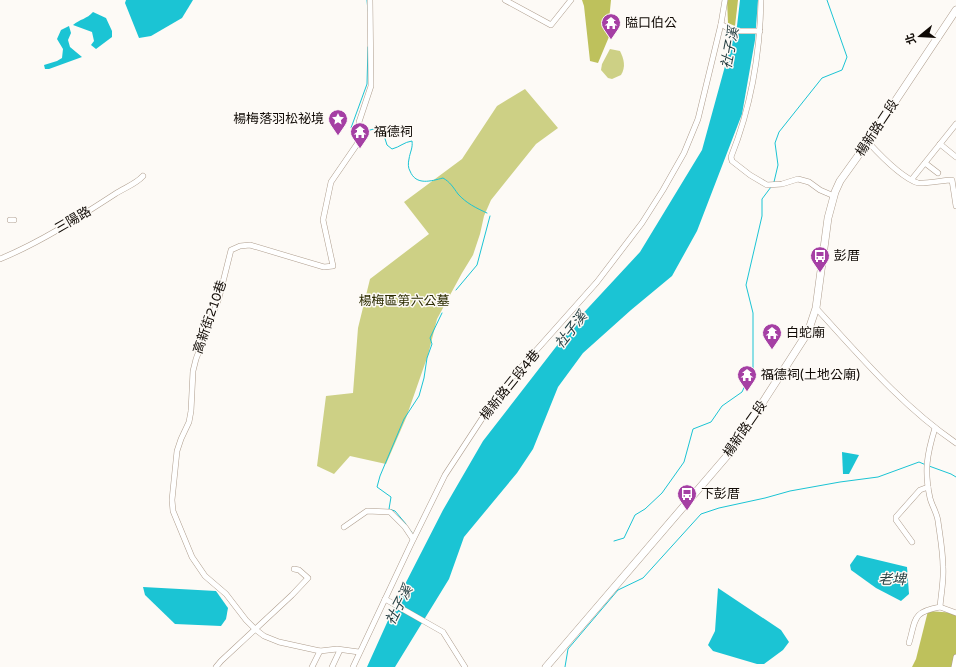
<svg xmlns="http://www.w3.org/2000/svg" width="956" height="667" font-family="'Varela Round','Noto Sans TC',sans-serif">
<rect width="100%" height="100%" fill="#fdfaf6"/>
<g fill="#cdd085">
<path d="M610,49L620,51C624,59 626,67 621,75L612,79L608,78L601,70L602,64Z"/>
<path d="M525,89L558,128L536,144L491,200L484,216L480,234L473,255L462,273L437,319L428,355L406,418L386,464L350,456L334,474L317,466L326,396L353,393L358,328L370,279L429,234L404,202L462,159L497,106Z"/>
</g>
<g fill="#bec15c">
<path d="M582,0H611L609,20L611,32L598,63L590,61L584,6Z"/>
<path d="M727,0H738L735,26L728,23Z"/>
<path d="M928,611L956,613V667H912L916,659Z"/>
</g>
<g fill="#1bc4d4">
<path d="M126,0H193L182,18L151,36L139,38L125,3Z"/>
<path d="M740,0H758L755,40L742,114L697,231L672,276L631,310L583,353L558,387L533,449L517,473L464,537L449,579L395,667H367L399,596L443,510L483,441L576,321L640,252L702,150L733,37L737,26Z"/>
<path d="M93,12L106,18L112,31V37L96,49L91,45L94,41L92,32L73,25C80,19 87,19 93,12Z"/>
<path d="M69,26L71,33L68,40L70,47L82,57L49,69H45L44,65L57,61L62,58L63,49L57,39L61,30Z"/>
<path d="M842,452L859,455L849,474H843Z"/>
<path d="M857,555L907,567L909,594L901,601L876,588L851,570L850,565Z"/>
<path d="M143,587L216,591L228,608L226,619L221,626L175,624L145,595Z"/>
<path d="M718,588L781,630L789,642L783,650L764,664H757L713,651L708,645L715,631Z"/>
</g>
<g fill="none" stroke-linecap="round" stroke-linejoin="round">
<g stroke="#1bc4d4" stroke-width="1">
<path d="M367,0L368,11"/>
<path d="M359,132L351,128L367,84L368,47"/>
<path d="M362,132L378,128L382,129L387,145L392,149C400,147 404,142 412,141C413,148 410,152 409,159C408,163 408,168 410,171C416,186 431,181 443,178C450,182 453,187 458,194C466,203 476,208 487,213"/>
<path d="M774,182L778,165L775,143L779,132L822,78L842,70L847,57L827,0"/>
<path d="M456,290L477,265L490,216"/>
<path d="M929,466L951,474L956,477"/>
<path d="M406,524L395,511L389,509L391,497L377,487L380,476L404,419L419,396L424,378L427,358L432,344L430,338L442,313"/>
<path d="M410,530L412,533"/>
<path d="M614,541L624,538L635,515L645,509L662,493L684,462L693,429L711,422L722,406L742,392L753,368V313L746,285L762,216V199L771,187"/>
<path d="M565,667L568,649L618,590L643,578L701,514L719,508L765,498L790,491L840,482L878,477L919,462L926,465"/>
</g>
<defs>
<g id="minor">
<path d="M505,0L551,25L571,0"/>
<path d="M761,0C760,54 751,107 731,157L732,161L750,175L767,185L782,184L798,179L809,182L820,190L834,196"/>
<path d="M721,24L732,31H760"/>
<path d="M868,142C879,154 902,178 918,183C925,184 945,180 952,180L956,206"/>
<path d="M940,144L956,157"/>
<path d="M925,163L938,173"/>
<path d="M912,179L956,124"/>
<path d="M10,220H14"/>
<path d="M0,259C41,242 78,218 115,194C124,188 136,184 143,176"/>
<path d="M816,308C860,356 902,406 956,443"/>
<path d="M344,527L367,511L390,512L405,527L413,539"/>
<path d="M912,542L896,520V517L920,490L928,487"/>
<path d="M385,599L443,632L465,667"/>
<path d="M940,607L956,613"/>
<path d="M909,643C916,619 912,612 940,607C941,594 944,580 943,567C943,552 940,536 938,521C937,513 932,506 930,498C924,471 927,454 935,428"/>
<path d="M359,652L337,649L320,651L279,642L264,636L255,629L246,620L226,594L205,576L192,557L173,511L172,500L177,451L181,439L189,422L191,411L193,371L196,359L219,298L231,250L240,246L250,245L324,267L333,266L323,220L331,182L362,137L359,122L371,86L370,0"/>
<path d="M216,667L221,661L292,595L308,578L299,570L294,569"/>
<path d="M312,667L320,651"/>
<path d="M332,667L340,650"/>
<path d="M353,667L411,544L445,475L487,411L508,382L597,282L642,223L663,190L684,153L698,119L721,24L725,0"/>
<path d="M954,667L956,657"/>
</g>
<path id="secondary" d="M546,667L732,450L790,360L808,332L816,308L828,218L835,192L840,181L868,142L956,10"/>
</defs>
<use href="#minor" stroke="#ae9d8d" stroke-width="6"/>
<use href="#secondary" stroke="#ae9d8d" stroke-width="8"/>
<use href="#minor" stroke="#fff" stroke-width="5"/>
<use href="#secondary" stroke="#fff" stroke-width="7"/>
</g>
<defs>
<symbol id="temple-pin" viewBox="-11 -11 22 30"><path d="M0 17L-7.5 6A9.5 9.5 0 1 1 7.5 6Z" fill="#a53fa4" stroke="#fdfaf6"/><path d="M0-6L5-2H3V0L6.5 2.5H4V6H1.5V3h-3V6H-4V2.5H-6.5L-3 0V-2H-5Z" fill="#fff"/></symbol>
<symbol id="sight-pin" viewBox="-11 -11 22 30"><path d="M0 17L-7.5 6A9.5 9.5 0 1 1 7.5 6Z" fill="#a53fa4" stroke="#fdfaf6"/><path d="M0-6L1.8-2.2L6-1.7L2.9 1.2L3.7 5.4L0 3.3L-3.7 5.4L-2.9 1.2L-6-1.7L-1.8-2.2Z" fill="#fff"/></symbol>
<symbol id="bus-pin" viewBox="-11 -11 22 30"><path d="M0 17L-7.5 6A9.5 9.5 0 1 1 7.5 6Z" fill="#a53fa4" stroke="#fdfaf6"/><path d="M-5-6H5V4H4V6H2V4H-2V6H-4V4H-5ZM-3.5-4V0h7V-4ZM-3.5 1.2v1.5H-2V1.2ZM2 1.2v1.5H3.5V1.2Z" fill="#fff"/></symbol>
</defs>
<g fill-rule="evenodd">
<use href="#temple-pin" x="600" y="12" width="22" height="30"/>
<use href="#sight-pin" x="327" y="108" width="22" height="30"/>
<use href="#temple-pin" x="349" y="121" width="22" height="30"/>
<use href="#bus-pin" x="809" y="245" width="22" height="30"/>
<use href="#temple-pin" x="761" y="322" width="22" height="30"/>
<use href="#temple-pin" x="736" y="364" width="22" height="30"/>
<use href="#bus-pin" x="676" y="483" width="22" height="30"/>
</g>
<g text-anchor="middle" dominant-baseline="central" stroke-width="3" stroke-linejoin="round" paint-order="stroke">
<g font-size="13" fill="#100a05" stroke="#fdfaf6" text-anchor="start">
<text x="625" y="23">隘口伯公</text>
<text x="324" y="119" text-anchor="end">楊梅落羽松祕境</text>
<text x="374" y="132">福德祠</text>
<text x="834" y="256">彭厝</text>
<text x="786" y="333">白蛇廟</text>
<text x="761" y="375">福德祠(土地公廟)</text>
<text x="701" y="494">下彭厝</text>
</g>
<g font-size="13" fill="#100a05" stroke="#fdfaf6">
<text transform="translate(877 128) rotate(-56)">楊新路二段</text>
<text transform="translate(73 220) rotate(-30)">三陽路</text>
<text transform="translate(210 317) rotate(-71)">高新街210巷</text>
<text transform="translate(510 385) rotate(-51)">楊新路三段4巷</text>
<text transform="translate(745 429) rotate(-55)">楊新路二段</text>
</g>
<g font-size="13" fill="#2b2b00" stroke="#fdfaf6">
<text x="404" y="301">楊梅區第六公墓</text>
</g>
<g font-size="14" font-style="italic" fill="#263f42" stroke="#fdfaf6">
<text transform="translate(730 48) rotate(-79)">社子溪</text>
<text transform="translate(571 330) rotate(-52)">社子溪</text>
<text x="892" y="579">老埤</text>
<text transform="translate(399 605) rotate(-63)">社子溪</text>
</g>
</g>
<g transform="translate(920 36) rotate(252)" stroke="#fdfaf6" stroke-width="3" paint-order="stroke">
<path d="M0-3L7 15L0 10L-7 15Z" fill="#100a05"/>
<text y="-6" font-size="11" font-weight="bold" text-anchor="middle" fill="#100a05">北</text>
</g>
</svg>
